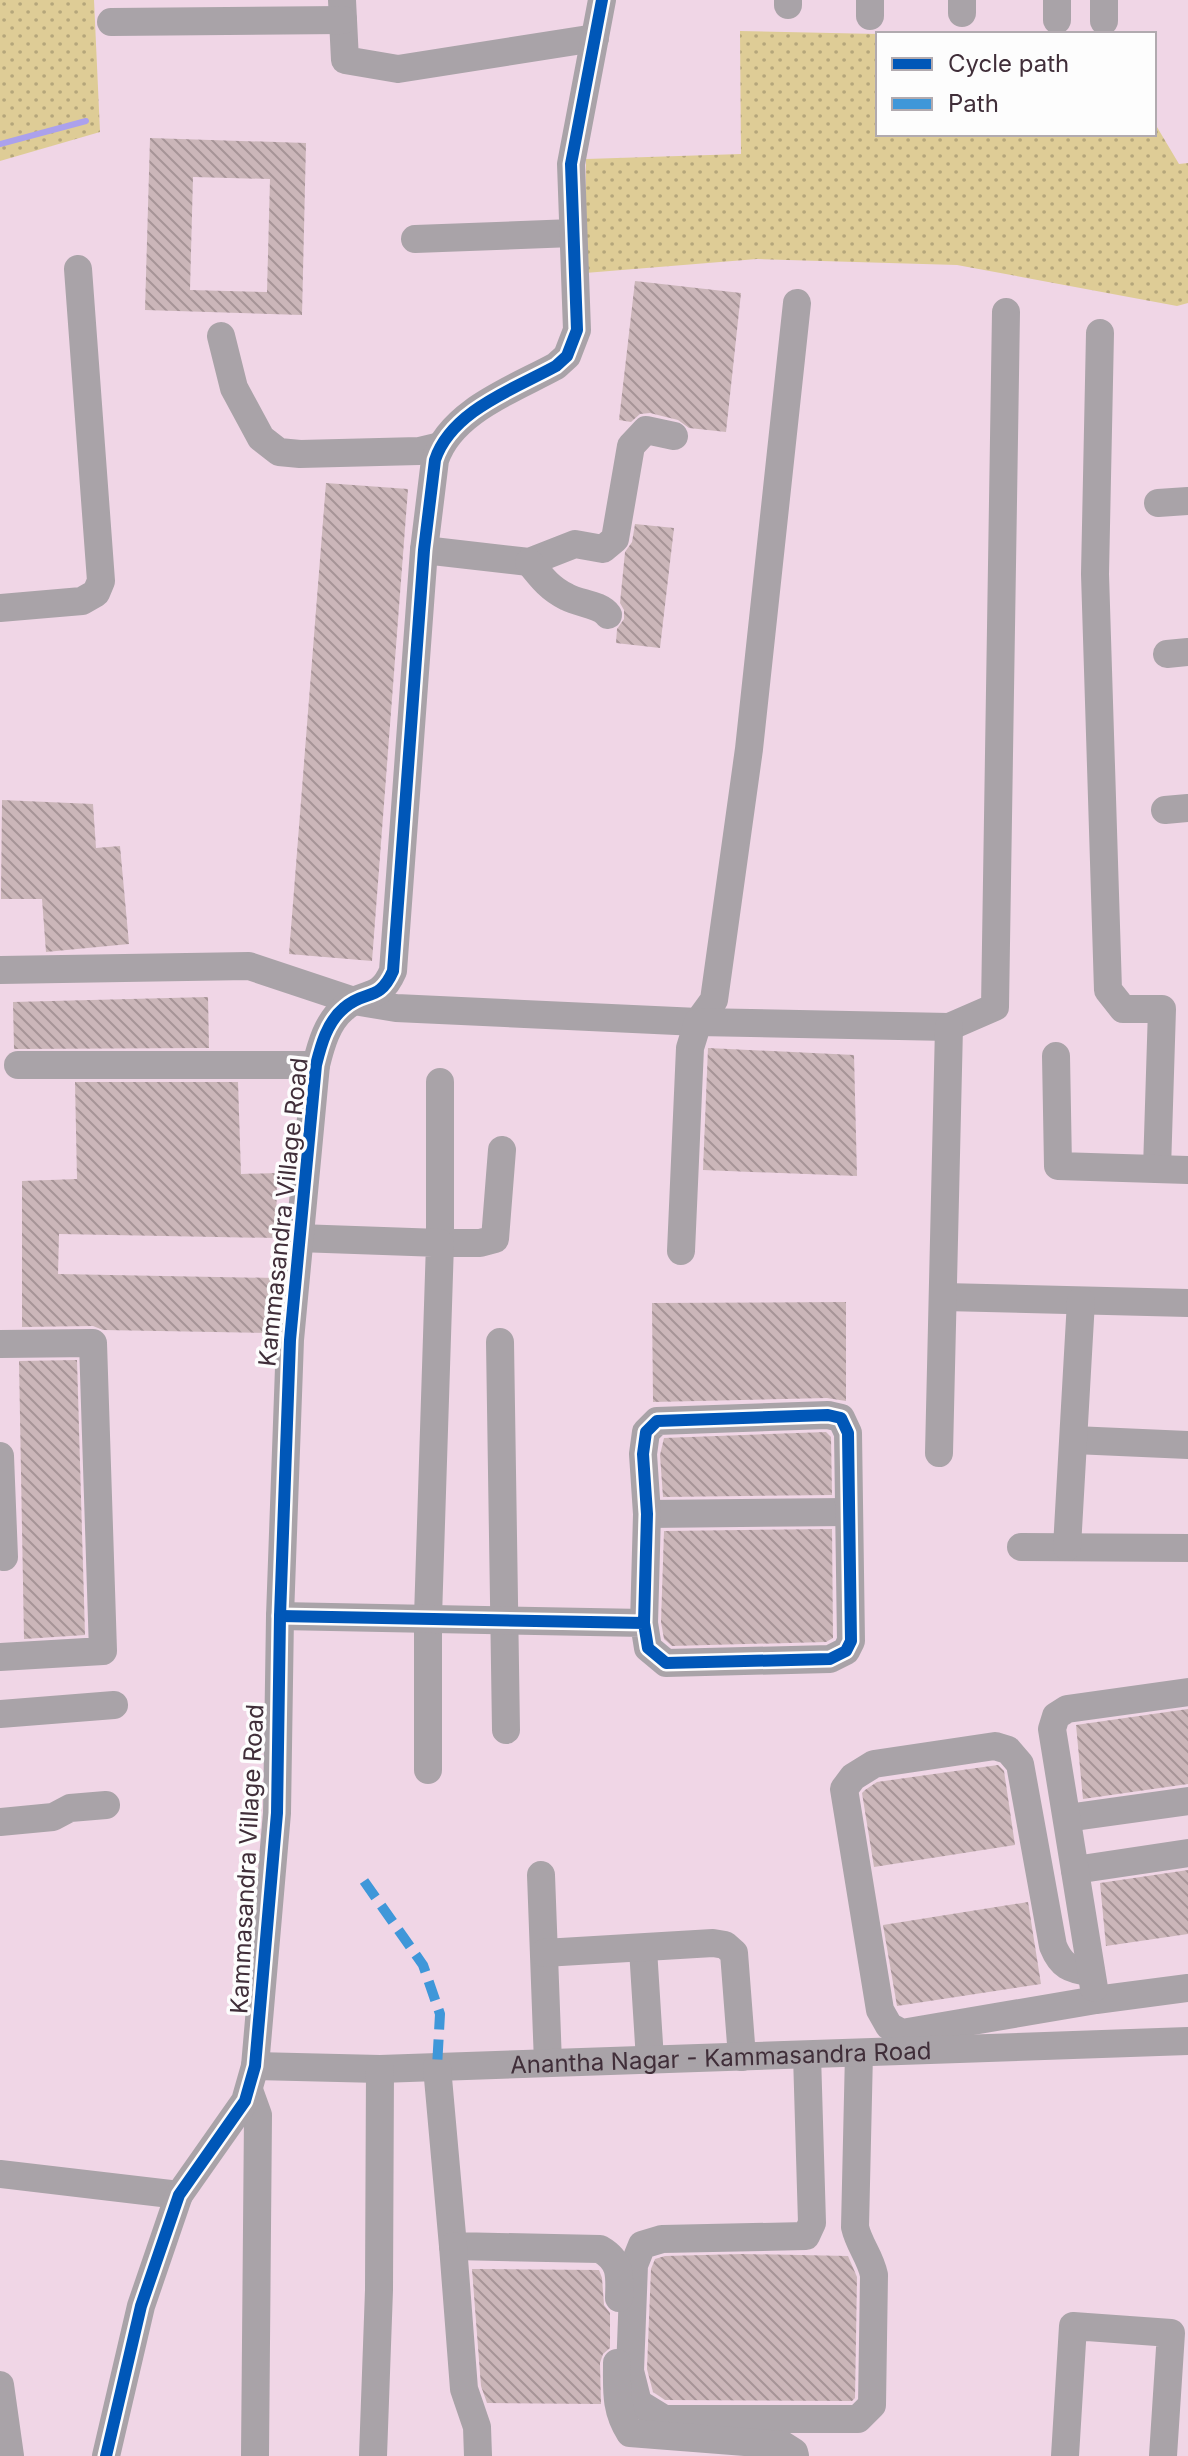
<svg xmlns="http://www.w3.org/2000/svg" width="1188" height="2456" font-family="Inter,sans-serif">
<defs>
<pattern id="grass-dots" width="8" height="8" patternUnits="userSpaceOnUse" patternTransform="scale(2)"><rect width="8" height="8" fill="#decc96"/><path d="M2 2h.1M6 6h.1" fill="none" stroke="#b5a67b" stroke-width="1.8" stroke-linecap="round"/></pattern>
<pattern id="building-back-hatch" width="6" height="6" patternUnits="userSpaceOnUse" patternTransform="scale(2)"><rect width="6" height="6" fill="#cbb6b9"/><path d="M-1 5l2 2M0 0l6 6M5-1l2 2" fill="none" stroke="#a69497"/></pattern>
</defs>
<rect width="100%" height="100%" fill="#f0d6e6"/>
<g fill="url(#grass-dots)">
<path d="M0,0H94L100,132L0,161Z"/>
<path d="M740,31L878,34V134H1154V122L1179,164L1188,163V303L1177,306L957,265L757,259L585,273L586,159L741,154Z"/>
</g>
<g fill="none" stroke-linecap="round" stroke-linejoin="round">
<path stroke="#aba1ec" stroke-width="6" d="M0,144L86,121"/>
</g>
<g fill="url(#building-back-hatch)" fill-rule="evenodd">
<path d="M150,138L306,143L302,315L145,310ZM193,177L270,179L267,292L190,290Z"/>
<path d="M635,281L741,293L726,432L689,428L678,420L650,413L640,414L631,422L619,420Z"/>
<path d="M326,483L408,489L372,961L289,954Z"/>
<path d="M635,524L674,528L660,648L616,643L617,629L624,619V610L620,603L625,552L632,542Z"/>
<path d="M2,800L93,804L96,848L120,846L129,944L46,952L42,899H1Z"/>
<path d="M208,997L209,1048L14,1049L13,1002Z"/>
<path d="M708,1048L854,1055L857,1176L703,1170Z"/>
<path d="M75,1082H238L241,1174L277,1173L276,1238L59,1234L58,1274L275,1278L274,1333L103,1330L93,1326L22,1327V1181L77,1179Z"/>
<path d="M846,1302V1401L827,1398L653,1402L652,1303Z"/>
<path d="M77,1360L85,1635L24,1639L19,1361Z"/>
<path d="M826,1432L831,1437L832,1495L663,1497L660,1455L664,1438Z"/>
<path d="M832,1529L833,1638L826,1642L672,1646L664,1639L661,1622L664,1531Z"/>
<path d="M1188,1709V1784L1083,1799L1076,1725Z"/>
<path d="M998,1765L1004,1771L1015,1845L874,1867L862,1793L865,1790L877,1782Z"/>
<path d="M1188,1870V1934L1106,1946L1100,1883Z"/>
<path d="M1028,1902L1041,1984L897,2006L883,1925Z"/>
<path d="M743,2254L848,2256L857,2277L855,2398L852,2401L665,2400L653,2392L647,2369L651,2269L655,2259L665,2256Z"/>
<path d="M472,2269L599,2270L602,2278L604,2305L610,2313V2348L603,2354L600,2363L601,2404L487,2403L481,2386Z"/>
</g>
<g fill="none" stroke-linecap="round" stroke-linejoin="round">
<g stroke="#a9a3a8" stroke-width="28">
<path d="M342,0L345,60L398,69L595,38"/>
<path d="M788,0V5"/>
<path d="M870,0V16"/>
<path d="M962,0V13"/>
<path d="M1104,0V21"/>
<path d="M1057,20V0"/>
<path d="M111,22L343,20"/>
<path d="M415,239L573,233"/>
<path d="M1100,333L1095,574L1108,990L1123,1009H1162L1157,1169"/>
<path d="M221,336L234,388L261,438L279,452L300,454L419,451L440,446"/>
<path d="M1158,503L1188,501"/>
<path d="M424,550L529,562L575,544L603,549L615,539L631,446L646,430L674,436"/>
<path d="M529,562C541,577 550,589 567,597C580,604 600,604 608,615"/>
<path d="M0,608L82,601L96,593L101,581L78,269"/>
<path d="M1167,654L1188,652"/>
<path d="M1165,810L1188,808"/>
<path d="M0,970L249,966L354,1001L396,1008L698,1022L714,1000L749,749L797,303"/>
<path d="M1056,1056L1058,1166L1188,1170"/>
<path d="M18,1065H316"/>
<path d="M440,1082V1243H480L495,1239L502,1150"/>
<path d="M298,1238L440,1243L428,1617V1770"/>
<path d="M681,1251L690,1048L698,1022L949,1027L995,1007L1006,312"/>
<path d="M944,1297L1188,1303"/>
<path d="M500,1342L506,1730"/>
<path d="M0,1344L93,1343L103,1651L0,1657"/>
<path d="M1074,1440L1188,1445"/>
<path d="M939,1453L949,1027"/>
<path d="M0,1456L4,1557"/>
<path d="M647,1514L849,1512"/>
<path d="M1021,1547L1188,1548"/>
<path d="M1067,1547L1081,1301"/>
<path d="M280,1616L644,1623L647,1514L643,1454L646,1432L657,1421L828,1415L841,1418L848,1433L851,1641L846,1651L830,1659L666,1663L648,1648L644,1623"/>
<path d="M0,1714L114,1705"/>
<path d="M1067,1818L1188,1801"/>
<path d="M0,1822L53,1817L70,1808L106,1805"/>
<path d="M1075,1870L1188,1853"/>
<path d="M541,1875L548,2063"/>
<path d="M643,1949L650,2060"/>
<path d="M544,1953L713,1943L725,1945L734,1953L742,2057"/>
<path d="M1091,1972C1070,1970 1061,1966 1053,1946L1020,1764L1008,1750L995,1746L874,1764L853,1777L844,1789L880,2010L889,2026L902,2033L1096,2000L1188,1988"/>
<path d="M1094,1988L1052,1729L1056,1716L1067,1709L1188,1692"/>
<path d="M807,2055L812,2223L806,2236L662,2239L642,2245L634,2265L630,2371L638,2403L664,2419H858L872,2405L874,2275C870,2256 859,2245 855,2227L859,2053"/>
<path id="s1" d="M255,2066L380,2069L1188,2041"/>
<path d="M437,2067L453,2246L600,2249C621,2261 620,2275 619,2298"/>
<path d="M249,2090L258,2115L255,2456"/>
<path d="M0,2174L179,2195"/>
<path d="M453,2246L464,2389L477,2427L478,2456"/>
<path d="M617,2363C617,2390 615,2410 630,2433L783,2445L794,2452L795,2456"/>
<path d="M0,2385L10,2456"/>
<path d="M106,2456L141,2306L179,2195L245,2101L255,2066L277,1813L280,1616L290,1340L316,1065C321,1045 327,1022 344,1008C365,989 379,1003 393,971L424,550L435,460C451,411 514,389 556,366L567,356L577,330L571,164L602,0"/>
<path d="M373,2456L379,2290L380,2069"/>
<path d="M1065,2456L1073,2326L1171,2333L1163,2456"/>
</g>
<path stroke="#3f97d9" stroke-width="10" stroke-dasharray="20 10" stroke-linecap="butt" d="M364,1881L423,1965L440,2014L437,2067"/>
<defs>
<g id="cycleway">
<path d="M280,1616L644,1623L647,1514L643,1454L646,1432L657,1421L828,1415L841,1418L848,1433L851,1641L846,1651L830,1659L666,1663L648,1648L644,1623"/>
<path d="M106,2456L141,2306L179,2195L245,2101L255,2066L277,1813L280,1616L290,1340L316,1065C321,1045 327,1022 344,1008C365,989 379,1003 393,971L424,550L435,460C451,411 514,389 556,366L567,356L577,330L571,164L602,0"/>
</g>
</defs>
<use href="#cycleway" stroke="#fdfdfd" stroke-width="17"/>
<use href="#cycleway" stroke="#0057b8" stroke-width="12"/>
</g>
<g text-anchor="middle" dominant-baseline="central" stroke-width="7" stroke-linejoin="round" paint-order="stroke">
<g font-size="24" fill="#402e39" stroke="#fdfdfd">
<text transform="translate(283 1212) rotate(-84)">Kammasandra Village Road</text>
<text transform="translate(247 1859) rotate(-87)">Kammasandra Village Road</text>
<text stroke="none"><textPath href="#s1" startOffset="466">Anantha Nagar - Kammasandra Road</textPath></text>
</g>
</g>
<rect x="876" y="32" width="280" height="104" fill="#fdfdfd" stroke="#b1aaaf" stroke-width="2"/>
<rect x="892" y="58" width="40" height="12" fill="#0057b8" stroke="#b1aaaf" stroke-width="2"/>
<text x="948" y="72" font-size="24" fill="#402e39">Cycle path</text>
<rect x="892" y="98" width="40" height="12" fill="#3f97d9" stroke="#b1aaaf" stroke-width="2"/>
<text x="948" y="112" font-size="24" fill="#402e39">Path</text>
</svg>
